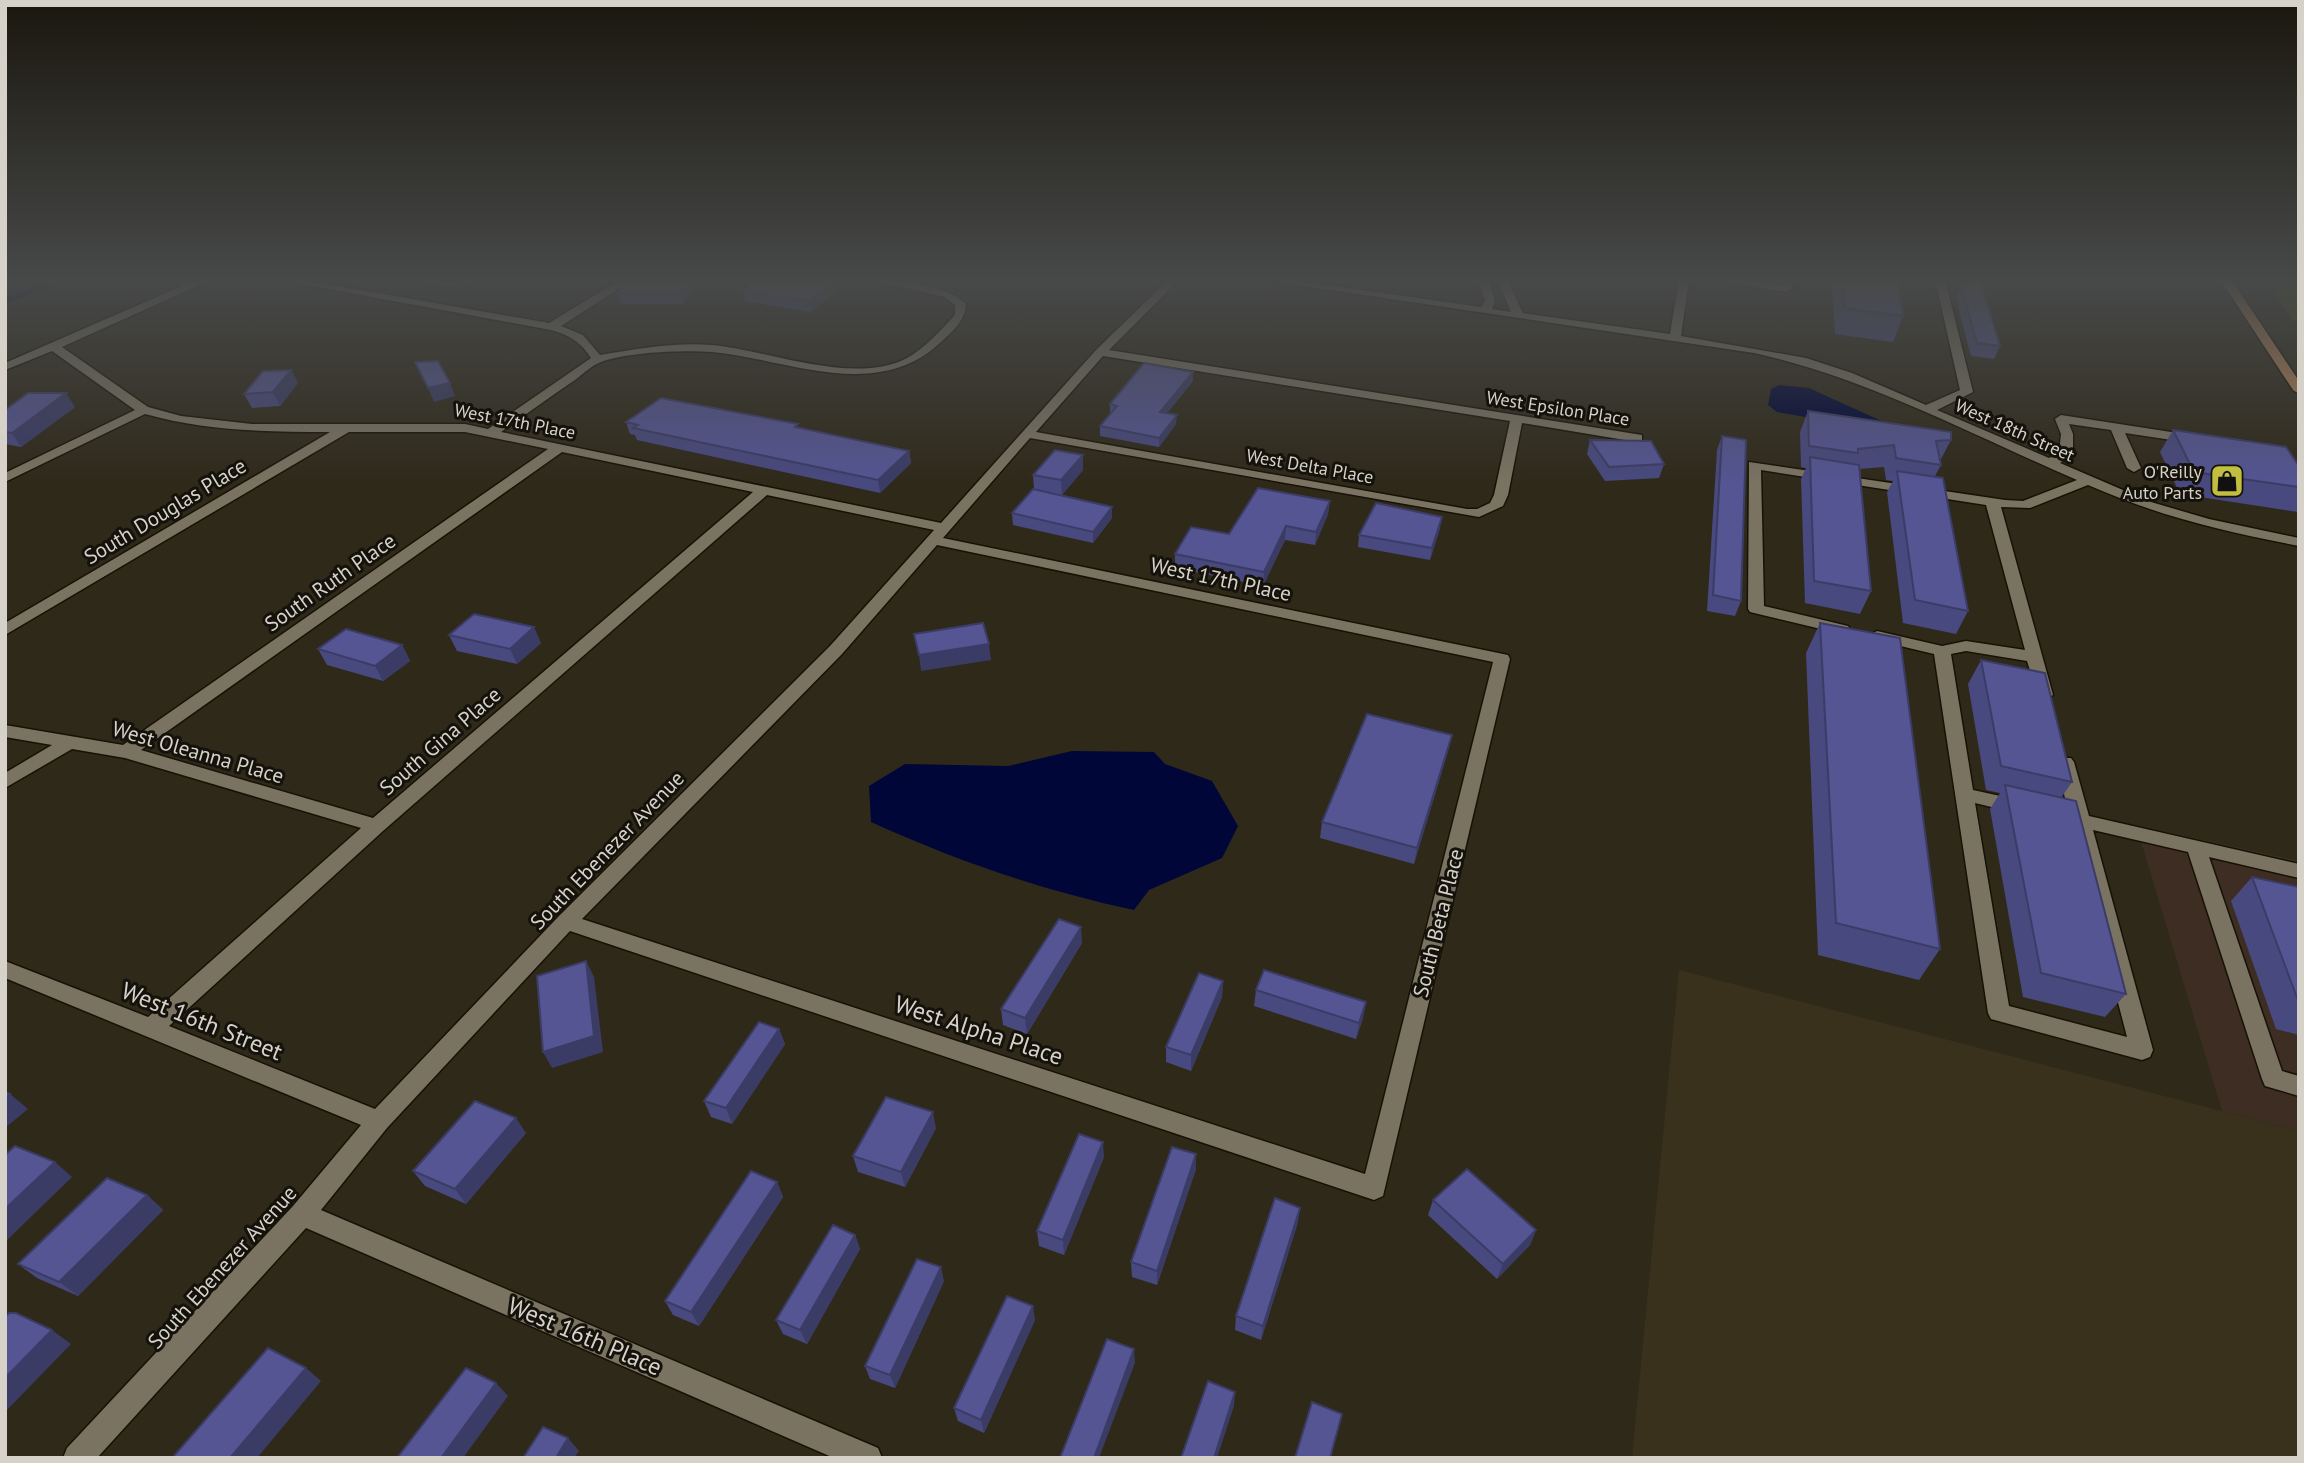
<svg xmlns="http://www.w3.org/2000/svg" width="2304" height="1463" font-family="'PT Sans',sans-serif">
<rect width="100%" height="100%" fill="#2f291a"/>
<path fill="#3d2d22" d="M2136,825L2299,861V1131L2222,1111Z"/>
<path fill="#3a311d" d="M1679,970L2299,1131V1458H1632Z"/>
<path fill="#41450c" d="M2264,279H2299V321H2294Z"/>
<g fill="#000638">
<path d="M1779,385L1809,388L1899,429L1864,427L1777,412L1768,405L1771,389Z"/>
<path d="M1072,751L1154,752L1165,764L1212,781L1238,826L1222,858L1149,890L1134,910C1041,890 957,861 871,822L869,786L905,764L1008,766Z"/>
</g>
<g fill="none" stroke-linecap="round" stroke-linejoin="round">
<path stroke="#000638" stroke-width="6" d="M5,301L60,279"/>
<defs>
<g id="minor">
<path d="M198,279H213L62,347L148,407L181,416L252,424H465L488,429L591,358C581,342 569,335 551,330L274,279H299L549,323L621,279H634L561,326L583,335L600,355C637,349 674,342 712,345C768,350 854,386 907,358C925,348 940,331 955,315V305L945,297L866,279C894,279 947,284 966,304C965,321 953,331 941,342C877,403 788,359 712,352C684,350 628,352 601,362C592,365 583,374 575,380C550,397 526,414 501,432L941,523L1096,350L1169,279H1180L1109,350L1642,435V441L1637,442L1522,423L1508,495L1503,506L1479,517L1030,438L943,538L1508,655L1510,659L1383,1196L1374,1200L570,931L387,1128L321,1210L878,1448L882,1458H834L306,1228L97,1458H63L67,1448L293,1206L361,1125L5,978V961L148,1017L361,828L125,758L72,749L5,788V773L52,745L5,737V725L123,745L548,449L465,432H349L5,635V623L330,432C267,432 206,431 145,414L5,482V473L135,410L52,351L5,370V363ZM1103,356L1510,421L1494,495L1490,503L1477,509H1467L1036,432ZM562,452L753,492L373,818L141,750ZM767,495L934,530L830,646L559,916L375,1109L169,1026L383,831ZM937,545L1493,662L1365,1174L582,919L842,654Z"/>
<path d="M1256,279H1286L1481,307L1485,301L1478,279H1488L1495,301L1492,309L1511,312L1497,279H1507L1523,313L1670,334L1679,279H1689L1681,336L1806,358L1852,373L1926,405L1960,390L1935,279H1945L1973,392L1937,410L2049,458L2059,453L2061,434L2055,419L2061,415L2197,436V442L2192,443L2125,433L2141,468L2134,472L2127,468L2111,430L2069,424L2073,434V455L2060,463L2151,502L2209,519L2299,538V546C2222,531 2161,517 2088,485L2030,508L2001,507L2053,695L2045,700L2039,699L2027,661L1966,651L1951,654L1973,790L2023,801L2025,806L2023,811L2016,813L1975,803L2009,1006L2127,1037L2072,825L2065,819L2069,814L2056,762L2059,758H2071L2074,762L2089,816L2299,864V878L2209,857L2282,1071L2299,1076V1096L2265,1086L2262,1079L2188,852L2093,830L2153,1050L2150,1057L2142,1060L1991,1019L1988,1013L1934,654L1871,639L1869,636L1877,631L1942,646L1966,641L2025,650L1986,505L1761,470L1764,606L1848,626L1850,629L1842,634L1750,612L1748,609L1749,462L2005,500L2023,501L2077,480C1975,436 1863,376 1754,353Z"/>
<path d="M1705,279H1738L1782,285V279H1792V289L1787,292Z"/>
</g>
<path id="major" d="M2220,279H2231L2299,381V394L2293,390Z"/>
<path id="highway" d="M5,279H13L5,284Z"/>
</defs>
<use href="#minor" stroke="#171205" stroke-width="3"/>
<use href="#major" stroke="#171205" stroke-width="3"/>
<use href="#highway" stroke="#171205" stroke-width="3"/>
<use href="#minor" fill="#7a7362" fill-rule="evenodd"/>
<use href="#major" fill="#b48157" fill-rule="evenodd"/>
<use href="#highway" fill="#da8a4f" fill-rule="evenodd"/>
</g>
<g fill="#48497e">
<path d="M411,279H475L457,288Z"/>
<path d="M628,279H697L698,282L683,304H621L618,293Z"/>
<path d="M759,279H852L810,312L745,301L743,291Z"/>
<path d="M1831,279H1897L1903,316L1893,342L1835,334Z"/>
<path d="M1961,286L2000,346L1994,359L1971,356L1956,299Z"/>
<path d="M291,370L298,383L280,406L252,408L244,394Z"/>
<path d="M1193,372V381L1167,413L1176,424L1159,447L1100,436V426L1110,414V404Z"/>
<path d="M75,407L21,447L5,444V410Z"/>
<path d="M1808,411L1951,440L1940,461L1941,465L1935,476L1968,611L1956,634L1903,623L1887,492L1893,481L1886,480L1884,467L1860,469L1871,591L1860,614L1805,603L1801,479L1806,468L1801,467L1800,432Z"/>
<path d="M626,422L798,427L909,451L911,463L880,493L637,440L635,435L630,434Z"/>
<path d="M2173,430L2299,466V511L2298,512L2180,494L2160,452Z"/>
<path d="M1722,436L1741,601L1735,616L1707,611L1717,450Z"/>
<path d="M1590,440L1664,464L1659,478L1605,481L1587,454Z"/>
<path d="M1083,455V470L1062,495L1112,507V518L1093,543L1013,525L1012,513L1034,489L1033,475Z"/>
<path d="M1330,501L1328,514L1315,545L1285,540L1263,586L1175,568V554L1229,534Z"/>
<path d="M1440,528L1430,560L1358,547L1359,535Z"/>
<path d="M1820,623L1940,949L1919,980L1818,955L1806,653Z"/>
<path d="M449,635L541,643L517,664L457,651Z"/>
<path d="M402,645L410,661L383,681L327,665L318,649Z"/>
<path d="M1981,660L2072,782L2061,798L2126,994L2105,1017L2023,997L1990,809L2000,793L1986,790L1968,684Z"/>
<path d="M1448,751L1414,864L1320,838L1322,822Z"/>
<path d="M2252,877L2299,887V1035L2276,1029L2231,901Z"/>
<path d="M1082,943L1027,1034L1003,1025L1001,1009Z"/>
<path d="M1223,981L1222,997L1191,1071L1166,1062V1047Z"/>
<path d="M1256,990L1363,1018L1356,1039L1254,1006Z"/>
<path d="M779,1029L785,1044L732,1124L711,1117L704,1101Z"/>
<path d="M936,1128L905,1187L858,1172L853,1156Z"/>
<path d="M526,1133L466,1204L425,1186L413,1171Z"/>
<path d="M1196,1154V1169L1157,1285L1132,1277L1131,1262Z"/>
<path d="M1104,1157L1064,1255L1039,1246L1037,1231Z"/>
<path d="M777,1182L783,1197L699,1326L673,1315L665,1301Z"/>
<path d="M147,1195L163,1210L78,1296L37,1278L18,1264Z"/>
<path d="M1433,1200L1536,1230L1530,1245L1497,1279L1428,1215Z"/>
<path d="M1298,1222L1261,1340L1235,1330L1236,1316Z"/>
<path d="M855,1235L860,1249L807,1344L783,1334L776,1320Z"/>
<path d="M944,1281L895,1388L870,1379L865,1366Z"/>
<path d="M1035,1320L984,1433L958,1421L954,1408Z"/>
</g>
<g fill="#3b3c66">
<path d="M459,279H475L457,288L454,282Z"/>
<path d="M689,279H697L698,282L683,304L680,293Z"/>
<path d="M837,279H852L810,312L808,301Z"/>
<path d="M291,370L298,383L280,406L273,392Z"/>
<path d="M1193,372V381L1160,421V412Z"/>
<path d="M450,383L455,396L434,402L428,388Z"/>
<path d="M66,393L75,407L21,447L12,433Z"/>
<path d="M1177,415L1176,424L1159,447V438Z"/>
<path d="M909,451L911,463L880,493L878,480Z"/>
<path d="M1083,455V470L1062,495L1061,480Z"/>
<path d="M1330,501L1328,514L1315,545L1316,532Z"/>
<path d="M1112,507V518L1093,543V532Z"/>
<path d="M1442,517L1440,528L1430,560L1432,548Z"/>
<path d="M1286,526L1285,540L1263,586L1264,572Z"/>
<path d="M534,627L541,643L517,664L510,649Z"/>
<path d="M989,644L991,660L921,671L919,655Z"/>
<path d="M402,645L410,661L383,681L375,666Z"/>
<path d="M1452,735L1448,751L1414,864L1417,848Z"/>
<path d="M1081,927L1082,943L1027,1034L1025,1018Z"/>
<path d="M586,961L594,977L603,1052L552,1068L543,1052Z"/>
<path d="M1223,981L1222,997L1191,1071V1055Z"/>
<path d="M1366,1002L1363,1018L1356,1039L1359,1023Z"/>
<path d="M779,1029L785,1044L732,1124L726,1108Z"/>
<path d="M10,1094L28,1109L5,1128V1098Z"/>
<path d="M933,1112L936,1128L905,1187L901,1172Z"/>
<path d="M516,1118L526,1133L466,1204L455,1189Z"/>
<path d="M1103,1142L1104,1157L1064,1255L1063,1240Z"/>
<path d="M1196,1154V1169L1157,1285V1271Z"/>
<path d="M55,1162L72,1177L5,1242V1209Z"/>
<path d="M777,1182L783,1197L699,1326L691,1312Z"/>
<path d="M147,1195L163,1210L78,1296L59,1282Z"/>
<path d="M1300,1208L1298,1222L1261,1340L1263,1326Z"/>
<path d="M1536,1230L1530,1245L1497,1279L1503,1264Z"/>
<path d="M855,1235L860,1249L807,1344L800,1330Z"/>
<path d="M941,1267L944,1281L895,1388L890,1375Z"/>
<path d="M1033,1306L1035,1320L984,1433L981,1420Z"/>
<path d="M52,1330L71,1344L5,1412V1378Z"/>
<path d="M1134,1349L1135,1363L1099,1458H1094Z"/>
<path d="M306,1368L321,1381L257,1458H230Z"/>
<path d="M496,1383L508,1396L463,1458H441Z"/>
<path d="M1235,1392L1234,1406L1217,1458H1214Z"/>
<path d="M568,1438L579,1451L574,1458H556Z"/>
</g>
<g fill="#545592" stroke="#3b3c66" stroke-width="2">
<path d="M441,279H459L454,282Z"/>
<path d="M628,279H689L680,293H618Z"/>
<path d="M759,279H837L808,301L743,291Z"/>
<path d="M1842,279H1897L1903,316L1845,308Z"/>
<path d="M1980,281L2000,346L1977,343L1961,286Z"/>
<path d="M438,361L450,383L428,388L415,362Z"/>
<path d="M1144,363L1193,372L1160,412L1177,415L1159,438L1100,426L1117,406L1110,404Z"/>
<path d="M291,370L273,392L244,394L263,371Z"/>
<path d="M28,393H66L12,433L5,432V410Z"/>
<path d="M661,398L798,424L795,427L909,451L878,480L633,428L638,425L626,422Z"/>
<path d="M1808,411L1951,432V440L1936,441L1941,465L1896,458L1894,445L1858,449V453L1809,446Z"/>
<path d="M2173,430L2286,447L2299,466V487L2194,472Z"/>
<path d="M1722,436L1746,440L1741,601L1713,595Z"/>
<path d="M1590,440L1651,441L1664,464L1609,467Z"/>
<path d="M1055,450L1083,455L1061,480L1033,475Z"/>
<path d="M1810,457L1859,465L1871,591L1814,581Z"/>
<path d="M1897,471L1943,478L1968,611L1915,600Z"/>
<path d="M1258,488L1330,501L1316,532L1286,526L1264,572L1175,554L1191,527L1229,534Z"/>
<path d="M1033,489L1112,507L1093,532L1012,513Z"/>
<path d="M1376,503L1442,517L1432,548L1359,535Z"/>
<path d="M474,614L534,627L510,649L449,635Z"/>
<path d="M983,623L989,644L919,655L914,634Z"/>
<path d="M1820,623L1900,638L1940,949L1836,923Z"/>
<path d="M346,629L402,645L375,666L318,649Z"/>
<path d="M1981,660L2045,673L2072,782L2001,766Z"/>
<path d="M1367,714L1452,735L1417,848L1322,822Z"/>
<path d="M2005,785L2076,801L2126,994L2041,973Z"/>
<path d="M2252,877L2299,887V1003Z"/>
<path d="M1059,919L1081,927L1025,1018L1001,1009Z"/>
<path d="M586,961L594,1036L543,1052L537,976Z"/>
<path d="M1264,970L1366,1002L1359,1023L1256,990Z"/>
<path d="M1199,973L1223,981L1191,1055L1166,1047Z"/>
<path d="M759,1022L779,1029L726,1108L704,1101Z"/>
<path d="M5,1092L10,1094L5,1098Z"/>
<path d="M886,1097L933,1112L901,1172L853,1156Z"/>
<path d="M475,1101L516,1118L455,1189L413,1171Z"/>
<path d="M1079,1134L1103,1142L1063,1240L1037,1231Z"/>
<path d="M15,1146L55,1162L5,1209V1155Z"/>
<path d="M1172,1147L1196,1154L1157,1271L1131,1262Z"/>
<path d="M1467,1169L1536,1230L1503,1264L1433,1200Z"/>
<path d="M751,1171L777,1182L691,1312L665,1301Z"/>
<path d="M107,1178L147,1195L59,1282L18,1264Z"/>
<path d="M1275,1198L1300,1208L1263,1326L1236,1316Z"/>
<path d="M833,1225L855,1235L800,1330L776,1320Z"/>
<path d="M917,1259L941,1267L890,1375L865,1366Z"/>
<path d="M1007,1296L1033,1306L981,1420L954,1408Z"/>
<path d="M9,1313H16L52,1330L5,1378V1317Z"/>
<path d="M1107,1339L1134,1349L1094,1458H1060Z"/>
<path d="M268,1348L306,1368L230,1458H172Z"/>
<path d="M466,1368L496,1383L441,1458H397Z"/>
<path d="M1208,1381L1235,1392L1214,1458H1181Z"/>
<path d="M1312,1402L1342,1414L1330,1458H1295Z"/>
<path d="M543,1427L568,1438L556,1458H523Z"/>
</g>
<linearGradient id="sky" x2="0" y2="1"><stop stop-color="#1a170e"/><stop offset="0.58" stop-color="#474949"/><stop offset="1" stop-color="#474949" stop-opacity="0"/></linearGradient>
<rect width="2304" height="484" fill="url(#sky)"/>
<defs>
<symbol id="shop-square" viewBox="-11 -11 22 22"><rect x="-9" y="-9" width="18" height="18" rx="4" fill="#c1be40" stroke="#15120c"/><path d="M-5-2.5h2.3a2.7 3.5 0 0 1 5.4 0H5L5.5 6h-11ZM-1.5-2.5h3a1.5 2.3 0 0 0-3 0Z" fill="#111"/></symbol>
</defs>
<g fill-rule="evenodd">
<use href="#shop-square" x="2208" y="462" width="38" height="38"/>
</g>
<g text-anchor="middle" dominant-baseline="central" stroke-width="6" stroke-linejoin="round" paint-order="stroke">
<g font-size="18" fill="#d6d2c9" stroke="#15120c">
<text transform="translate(1558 408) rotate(9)">West Epsilon Place</text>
<text transform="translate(515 421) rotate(11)">West 17th Place</text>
<text transform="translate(2015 430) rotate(24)">West 18th Street</text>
<text transform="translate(1310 466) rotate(10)">West Delta Place</text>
</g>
<g font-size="18" fill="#d6d2c9" stroke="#15120c" text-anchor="end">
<text x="2202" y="471">O'Reilly<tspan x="2202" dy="21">Auto Parts</tspan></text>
</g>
<g font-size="21" fill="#d6d2c9" stroke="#15120c">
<text transform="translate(165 511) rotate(-31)">South Douglas Place</text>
<text transform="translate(1221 579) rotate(12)">West 17th Place</text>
<text transform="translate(330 582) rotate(-35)">South Ruth Place</text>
<text transform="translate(440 741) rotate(-41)">South Gina Place</text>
<text transform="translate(198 752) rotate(16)">West Oleanna Place</text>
<text transform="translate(607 850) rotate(-46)">South Ebenezer Avenue</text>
<text transform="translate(1438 923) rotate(-76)">South Beta Place</text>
<text transform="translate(222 1267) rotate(-48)">South Ebenezer Avenue</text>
</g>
<g font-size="24" fill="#d6d2c9" stroke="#15120c">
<text transform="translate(202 1021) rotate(22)">West 16th Street</text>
<text transform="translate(979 1030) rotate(18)">West Alpha Place</text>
<text transform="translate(585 1336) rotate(23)">West 16th Place</text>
</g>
</g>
<rect width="2304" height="1463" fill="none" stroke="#d6d2c9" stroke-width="14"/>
</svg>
